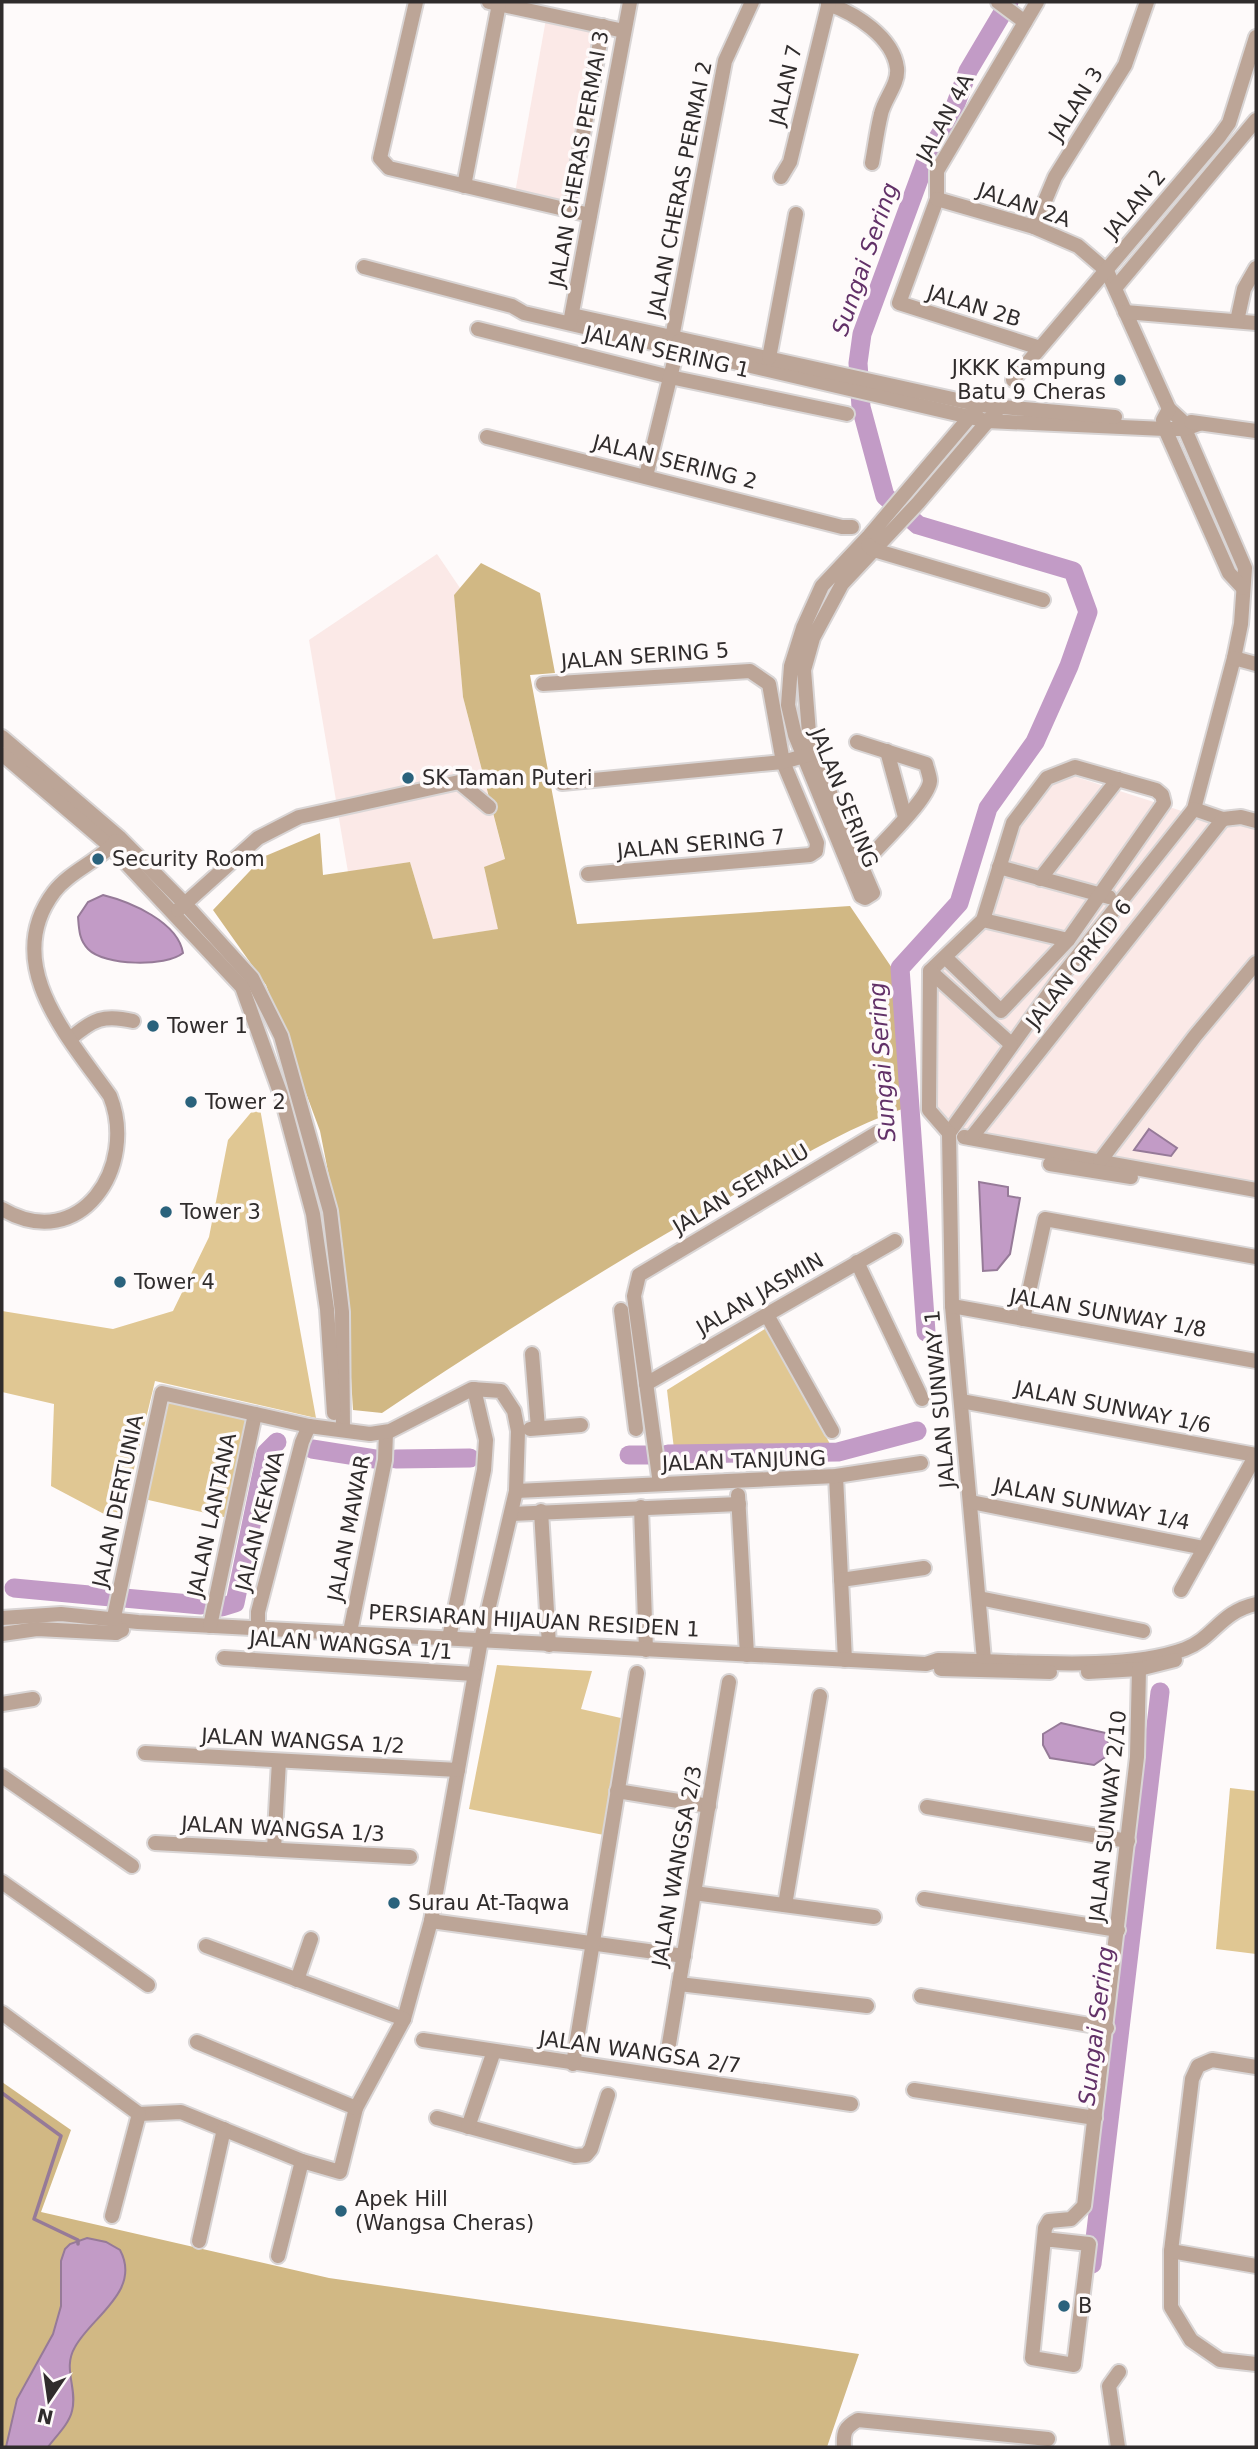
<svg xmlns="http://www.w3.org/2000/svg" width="1258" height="2449" font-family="'DejaVu Sans',sans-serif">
<rect width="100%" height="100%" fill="#fefafa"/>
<g fill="#fbe9e7">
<path d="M546,19L598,30L565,205L515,193Z"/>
<path d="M437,554L460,588L454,595L463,697L505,860L484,868L499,929L433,939L410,862L348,872L309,640Z"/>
<path d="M1064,773L1222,824L1256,825V1186L959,1131L934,1109L937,972L985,925L1016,826L1050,780Z"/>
</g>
<g fill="#e0c793">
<path d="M259,1103L316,1418L155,1381L121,1523L51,1486L54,1404L2,1392V1311L113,1329L173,1311L209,1237L228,1140Z"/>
<path d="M768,1327L831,1446L674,1449L667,1390Z"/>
<path d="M165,1397L251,1417L228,1518L144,1499Z"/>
<path d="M497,1665L592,1671L581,1709L621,1718L604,1835L469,1809Z"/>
<path d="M1230,1788L1256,1791V1954L1216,1949Z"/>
</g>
<g fill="#d1b884">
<path d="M481,563L540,593L555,673L530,675L577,924L850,906L894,971L905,1108C843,1129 787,1165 730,1197C611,1264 495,1337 382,1413L353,1410L343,1247L320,1131L266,985L213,910L263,857L320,833L323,875L410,862L433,939L498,929L484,867L505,859L463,697L454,595Z"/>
<path d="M2,2082L71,2130L41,2212L329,2278L859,2354L827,2447H2Z"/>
</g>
<g fill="#c29bc6" stroke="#967a98" stroke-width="2">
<path d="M103,895C131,902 178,922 183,953C166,967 104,966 88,949C79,940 79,929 78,917L88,902Z"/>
<path d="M1149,1129L1177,1148L1171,1156L1134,1150Z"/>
<path d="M979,1182L1008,1187V1196L1020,1198L1010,1254L997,1270L983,1271Z"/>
<path d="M1061,1723L1106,1733L1109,1747L1107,1756L1094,1765L1050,1758L1043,1745V1734Z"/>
<path d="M87,2238L106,2242L120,2250C142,2291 91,2317 75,2347C62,2369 78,2388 72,2411C69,2424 56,2436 48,2447H6L17,2399L53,2334L61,2306V2261L65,2249L70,2244Z"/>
</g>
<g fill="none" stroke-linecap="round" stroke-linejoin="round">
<path stroke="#967a98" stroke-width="3.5" d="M2,2093L61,2136L34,2219L78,2240V2244"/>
<g stroke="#c29bc6" stroke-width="19">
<path d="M926,1332L900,968L959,903L988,808L1035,742L1069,666L1088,612L1073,571L918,525L885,496L861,407L858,363L862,334L929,152L951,117L968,71L1009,2"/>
<path d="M312,1449L375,1459"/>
<path d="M668,1454L838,1452L917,1431"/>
<path d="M629,1455H648"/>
<path d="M396,1459L470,1458"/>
<path d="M14,1588L111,1597"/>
<path d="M124,1598L201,1605"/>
<path d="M222,1607L235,1603L266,1453L277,1442"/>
<path d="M1092,2264L1160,1692"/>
</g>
<defs>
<g id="minor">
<path d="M416,2L380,158L389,168L590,215"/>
<path d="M489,2L624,31"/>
<path d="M998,2L1025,22"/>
<path d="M1037,2L937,171V199L899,303L1037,347"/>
<path d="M828,4C855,13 893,37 897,68C899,84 884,99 881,114C877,130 875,147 872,163"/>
<path d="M781,177L790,162L829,2"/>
<path d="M464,186L499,4"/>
<path d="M937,199L1034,227L1078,246L1107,271L1169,409L1181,420L1245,568L1241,624L1234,658L1194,809L1060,978L949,1133"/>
<path d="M569,210L603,26"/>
<path d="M1034,227L1055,177L1125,65L1147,2"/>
<path d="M364,267L512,306L524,313L987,421L1165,429H1185L1199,424"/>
<path d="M1116,287L1256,120"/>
<path d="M1125,312L1256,323"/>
<path d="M572,315L980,405L1115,417"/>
<path d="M1237,321L1244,289L1256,268"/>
<path d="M570,323L630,2"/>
<path d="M478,329L670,377L847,414"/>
<path d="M671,343L725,61L752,2"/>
<path d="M769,358L796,214"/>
<path d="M1013,380L1219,137L1229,123L1256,37"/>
<path d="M980,405L869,536L822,586L803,628L791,666L788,705L795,735L861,896L865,898L873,893L810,746L804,670L813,638L842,584L918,503L999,408"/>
<path d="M1169,409L1163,420L1165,429L1229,573L1243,588"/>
<path d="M1191,422L1256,431"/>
<path d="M487,437L842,527H852"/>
<path d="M646,476L679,341"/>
<path d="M868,545L874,550L1043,600"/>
<path d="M1234,658L1256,664"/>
<path d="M543,684L750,671L769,684L783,762L817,843L816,851L810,855L588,874"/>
<path d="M2,737L119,837L185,904L252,978L281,1036L330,1211L342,1312L343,1430"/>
<path d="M887,751L905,817"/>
<path d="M2,754L111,847L242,987L281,1095L313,1214L327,1309L334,1413"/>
<path d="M562,783L783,762L811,754"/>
<path d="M1194,809L1223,819L1241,817L1256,821"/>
<path d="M856,866L863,864C877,848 929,799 930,781C930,776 927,769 926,764L857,742"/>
<path d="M999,867L1109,897"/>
<path d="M1040,879L1118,779"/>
<path d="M178,910L258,838L299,817L459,782L489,807"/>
<path d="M983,920L1068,940"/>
<path d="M945,957L1001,1011L1068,940L1164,803L1162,795L1156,790L1075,767L1047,778L1013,823L983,920L930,971L929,1110L949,1133"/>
<path d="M930,971L1011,1044"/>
<path d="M70,1039C93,1019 104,1014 133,1021"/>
<path d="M949,1133L952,1306L984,1660"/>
<path d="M964,1137L1256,1190"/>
<path d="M971,1138L1223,819"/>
<path d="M1100,1161L1195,1036L1256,963"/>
<path d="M1050,1164L1131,1177"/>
<path d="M2,1209C81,1255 138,1166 110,1096C69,1038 0,964 54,892C70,871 99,861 116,841"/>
<path d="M857,1262L922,1399"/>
<path d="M952,1306L1256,1361"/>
<path d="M621,1310L636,1429"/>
<path d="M767,1315L832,1431"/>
<path d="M1023,1319L1045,1219L1256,1257"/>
<path d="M532,1354L538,1428"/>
<path d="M646,1384L895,1241"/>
<path d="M961,1401L1256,1455"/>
<path d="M530,1429L581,1425"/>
<path d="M836,1476L845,1660"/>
<path d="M660,1484L634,1296L639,1275L877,1133"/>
<path d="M516,1491L836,1476L921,1463"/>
<path d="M738,1495L747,1655"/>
<path d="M971,1502L1204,1548"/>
<path d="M641,1507L646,1650"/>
<path d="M541,1511L549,1645"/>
<path d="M511,1514L739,1504"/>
<path d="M841,1580L924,1568"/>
<path d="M1181,1590L1256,1455"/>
<path d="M979,1598L1143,1631"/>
<path d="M2,1618L61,1614L138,1622L926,1664L938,1660C1008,1660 1120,1673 1185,1649C1214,1638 1220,1612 1256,1604"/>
<path d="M210,1626L255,1414"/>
<path d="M258,1628V1612L302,1442L309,1426"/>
<path d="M350,1632L385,1460L386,1432"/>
<path d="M116,1633L114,1617L162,1393L309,1426L370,1434L390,1431L472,1389L501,1391L514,1411L518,1431L516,1491L481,1640L431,1921L404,2019L356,2108L340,2172L302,2161L181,2112L139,2114"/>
<path d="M2,1634L37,1629L116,1633L122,1630"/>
<path d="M449,1638L484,1470L486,1440L474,1389"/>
<path d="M224,1658L474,1674"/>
<path d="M941,1669L1050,1672"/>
<path d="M1088,1672L1139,1669L1175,1660"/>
<path d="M2,1704L33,1699"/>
<path d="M145,1753L458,1770"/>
<path d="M2,1776L132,1866"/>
<path d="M617,1791L709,1806"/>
<path d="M927,1807L1128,1841"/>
<path d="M155,1843L410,1857"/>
<path d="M274,1849L279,1761"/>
<path d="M2,1882L148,1985"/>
<path d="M694,1893L874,1917"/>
<path d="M924,1899L1118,1930"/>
<path d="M785,1905L820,1696"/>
<path d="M431,1921L684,1956"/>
<path d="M206,1946L404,2019"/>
<path d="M297,1980L311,1939"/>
<path d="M679,1984L867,2006"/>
<path d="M921,1996L1107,2028"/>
<path d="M2,2013L139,2114"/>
<path d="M423,2040L851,2104"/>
<path d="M197,2042L356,2108"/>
<path d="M667,2056L729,1682"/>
<path d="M573,2064L637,1673"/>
<path d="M1256,2067L1212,2060L1198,2066L1192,2079L1171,2251V2307L1191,2340L1220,2360L1256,2364"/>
<path d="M914,2090L1095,2118"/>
<path d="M437,2118L575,2156L586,2155L591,2149L608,2095"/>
<path d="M468,2127L494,2051"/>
<path d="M112,2216L139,2114"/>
<path d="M1044,2239L1089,2244L1074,2365L1032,2358L1045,2228L1049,2221L1071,2219L1084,2206L1137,1757L1139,1669"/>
<path d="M199,2241L224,2129"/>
<path d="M1171,2251L1256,2266"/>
<path d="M278,2256L302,2161"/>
<path d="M844,2447C843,2432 845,2427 858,2420L1048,2439"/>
<path d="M1118,2447L1109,2386L1119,2372"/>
</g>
</defs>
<use href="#minor" stroke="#d9d5d5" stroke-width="18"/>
<use href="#minor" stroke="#bca597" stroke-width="14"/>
</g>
<g fill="#2a627c" stroke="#fefafa" stroke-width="2.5">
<circle cx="1120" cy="380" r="7"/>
<circle cx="408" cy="778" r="7"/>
<circle cx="98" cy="859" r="7"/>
<circle cx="153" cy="1026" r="7"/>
<circle cx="191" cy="1102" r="7"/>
<circle cx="166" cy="1212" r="7"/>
<circle cx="120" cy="1282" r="7"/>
<circle cx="394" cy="1903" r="7"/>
<circle cx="341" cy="2211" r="7"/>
<circle cx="1064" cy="2306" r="7"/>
</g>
<g text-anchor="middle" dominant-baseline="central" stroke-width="7" stroke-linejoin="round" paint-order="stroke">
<g font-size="21" fill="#302c2c" stroke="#fefafa">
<text transform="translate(786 85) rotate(-77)">JALAN 7</text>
<text transform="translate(1076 104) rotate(-58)">JALAN 3</text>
<text transform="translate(945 118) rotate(-62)">JALAN 4A</text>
<text transform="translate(579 159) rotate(-80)">JALAN CHERAS PERMAI 3</text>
<text transform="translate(680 189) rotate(-79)">JALAN CHERAS PERMAI 2</text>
<text transform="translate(1135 204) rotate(-50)">JALAN 2</text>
<text transform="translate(1024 205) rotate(19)">JALAN 2A</text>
<text transform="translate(974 306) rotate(17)">JALAN 2B</text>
<text transform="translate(667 352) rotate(13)">JALAN SERING 1</text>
<text transform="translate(675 462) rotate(14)">JALAN SERING 2</text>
<text transform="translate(645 656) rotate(-4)">JALAN SERING 5</text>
<text transform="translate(844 798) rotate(68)">JALAN SERING</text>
<text transform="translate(701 844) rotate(-5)">JALAN SERING 7</text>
<text transform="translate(1079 964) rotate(-52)">JALAN ORKID 6</text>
<text transform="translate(741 1189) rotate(-31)">JALAN SEMALU</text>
<text transform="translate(760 1294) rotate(-30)">JALAN JASMIN</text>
<text transform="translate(1108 1313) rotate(10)">JALAN SUNWAY 1/8</text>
<text transform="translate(940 1399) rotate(-95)">JALAN SUNWAY 1</text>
<text transform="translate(1113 1407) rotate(11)">JALAN SUNWAY 1/6</text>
<text transform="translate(744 1461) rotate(-2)">JALAN TANJUNG</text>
<text transform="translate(118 1501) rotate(-78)">JALAN DERTUNIA</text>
<text transform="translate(1092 1504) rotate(11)">JALAN SUNWAY 1/4</text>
<text transform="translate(212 1515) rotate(-78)">JALAN LANTANA</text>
<text transform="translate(260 1521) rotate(-76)">JALAN KEKWA</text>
<text transform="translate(349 1528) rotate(-79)">JALAN MAWAR</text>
<text transform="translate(534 1621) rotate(3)">PERSIARAN HIJAUAN RESIDEN 1</text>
<text transform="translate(351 1645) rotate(4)">JALAN WANGSA 1/1</text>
<text transform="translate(303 1741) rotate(3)">JALAN WANGSA 1/2</text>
<text transform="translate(1108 1816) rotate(-84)">JALAN SUNWAY 2/10</text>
<text transform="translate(283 1829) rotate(3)">JALAN WANGSA 1/3</text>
<text transform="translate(677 1866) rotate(-80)">JALAN WANGSA 2/3</text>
<text transform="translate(640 2052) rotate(8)">JALAN WANGSA 2/7</text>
</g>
<g font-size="21" fill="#302c2c" stroke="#fefafa" text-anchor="start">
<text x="1106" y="368" text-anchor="end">JKKK Kampung<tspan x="1106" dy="24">Batu 9 Cheras</tspan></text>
<text x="422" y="778">SK Taman Puteri</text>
<text x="112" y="859">Security Room</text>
<text x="167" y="1026">Tower 1</text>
<text x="205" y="1102">Tower 2</text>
<text x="180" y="1212">Tower 3</text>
<text x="134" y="1282">Tower 4</text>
<text x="408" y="1903">Surau At-Taqwa</text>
<text x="355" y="2199">Apek Hill<tspan x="355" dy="24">(Wangsa Cheras)</tspan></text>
<text x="1078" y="2306">B</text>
</g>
<g font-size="23" font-style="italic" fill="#623168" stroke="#fefafa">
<text transform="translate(865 259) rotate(-71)">Sungai Sering</text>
<text transform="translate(882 1062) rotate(-94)">Sungai Sering</text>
<text transform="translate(1096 2026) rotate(-83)">Sungai Sering</text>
</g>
</g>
<rect width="1258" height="2449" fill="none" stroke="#302c2c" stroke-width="7"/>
<g transform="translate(49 2400) rotate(193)" stroke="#fefafa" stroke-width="5" paint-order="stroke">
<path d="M0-5L12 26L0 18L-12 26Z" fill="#302c2c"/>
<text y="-10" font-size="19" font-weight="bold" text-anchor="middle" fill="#302c2c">N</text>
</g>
</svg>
